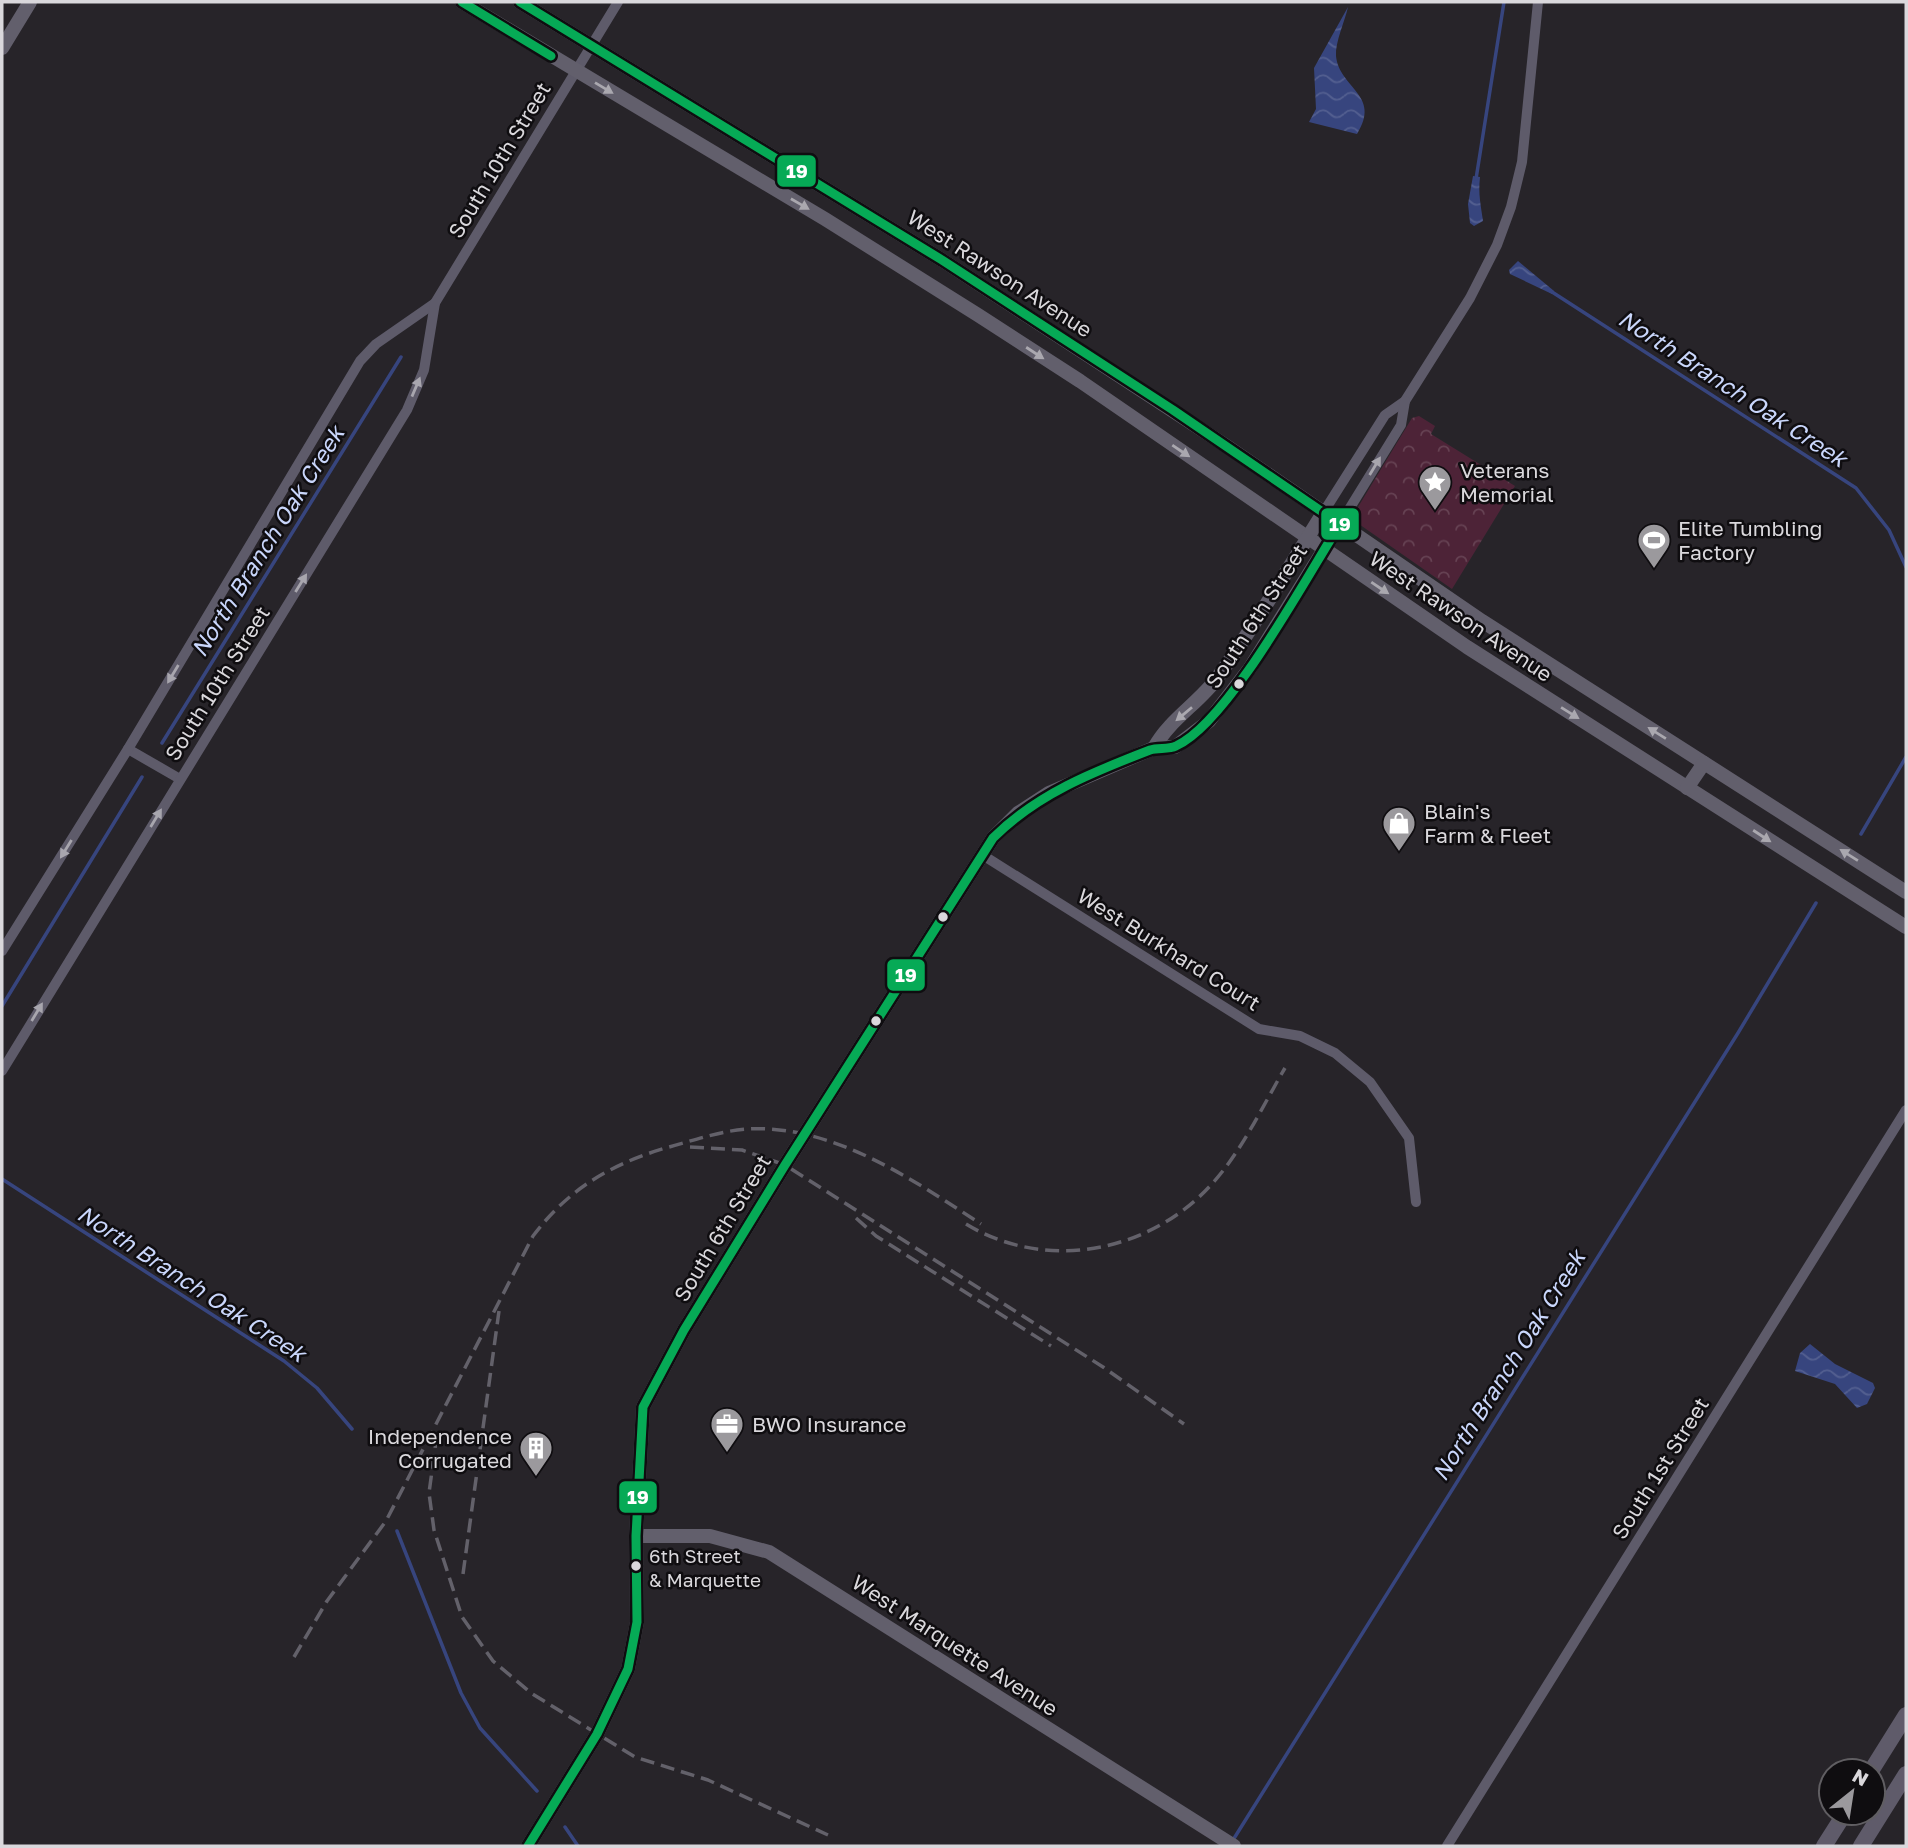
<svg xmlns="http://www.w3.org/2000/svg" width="1908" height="1848" font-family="'Golos Text',sans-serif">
<defs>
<pattern id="park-crowns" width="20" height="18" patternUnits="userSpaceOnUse" patternTransform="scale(1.75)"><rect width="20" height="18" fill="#4d2337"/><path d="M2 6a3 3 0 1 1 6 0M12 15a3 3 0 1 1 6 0" fill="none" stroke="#664253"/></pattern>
<pattern id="water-waves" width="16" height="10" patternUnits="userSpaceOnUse" patternTransform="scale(1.75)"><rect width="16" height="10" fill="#37457e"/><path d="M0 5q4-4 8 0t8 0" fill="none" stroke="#535f90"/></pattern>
</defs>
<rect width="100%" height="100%" fill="#272429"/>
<path fill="url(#park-crowns)" d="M1419,416L1435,426L1431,434L1515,486L1452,589L1356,522L1355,512L1412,418Z"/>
<g fill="url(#water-waves)">
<path d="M1348,7C1345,21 1335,42 1336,56C1339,88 1382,95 1357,134L1309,122L1316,109L1314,68Z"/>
<path d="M1473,176L1480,177C1478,194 1481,206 1483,221L1474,226L1470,223L1468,204Z"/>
<path d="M1518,261L1554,291L1552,294L1510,274L1509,270Z"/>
<path d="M1810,1344L1835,1364L1873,1383L1875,1388L1867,1404L1857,1408L1835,1384L1795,1371L1800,1353Z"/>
</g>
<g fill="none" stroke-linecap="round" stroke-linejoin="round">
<g stroke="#37457e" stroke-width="3.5">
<path d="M1476,179L1504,2"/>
<path d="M1549,290L1856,488L1889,530L1906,567"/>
<path d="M162,743L401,357"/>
<path d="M1861,834L1906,757"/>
<path d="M2,1006L142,777"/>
<path d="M2,1179L284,1361L317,1388L352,1429"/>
<path d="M397,1531L461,1693L480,1728L537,1791"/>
<path d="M565,1827L578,1846"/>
<path d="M1233,1840L1738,1033L1816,903"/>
</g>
<g stroke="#5e5b6a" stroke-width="10">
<path d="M1323,513L1385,415L1405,401L1470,298L1497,245L1511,207L1522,162L1538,2"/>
<path d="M1340,524L1401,425L1405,401"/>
<path d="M128,749L180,779"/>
<path d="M981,854L1259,1029L1300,1036L1335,1053L1370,1082L1409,1138L1416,1202"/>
<path d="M2,951L128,749L360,361L376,344L435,303"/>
<path d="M2,1071L407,410L424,370L435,303L618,2"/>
<path d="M1447,1846L1906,1110"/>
</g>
<g stroke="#625f6c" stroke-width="14">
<path d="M462,2L825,219L978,315L1080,381L1467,647L1906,927"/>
<path d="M520,2L942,260L1228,447L1482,621L1906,892"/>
<path d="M2,48L30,2"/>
<path d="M1154,748C1169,720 1199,703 1218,677C1256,624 1289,567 1323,513"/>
<path d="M1687,788L1704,763"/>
<path d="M636,1536H710L769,1552L1234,1846"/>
<path d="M528,1846L597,1734L628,1669L637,1622L636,1536L643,1407L684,1330L785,1165L993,838L1018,813L1049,793L1154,748L1175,747L1209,721L1250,668L1340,524"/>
</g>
<g stroke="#5f5b6a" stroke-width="16">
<path d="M1871,1771L1906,1715"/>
<path d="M1824,1846L1845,1813"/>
<path d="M1861,1846L1906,1774"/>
</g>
<g stroke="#63616a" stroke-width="3.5" stroke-dasharray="14 7" stroke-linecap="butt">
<path d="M690,1147L742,1150L785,1165L1103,1367L1184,1424"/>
<path d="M856,1218L876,1236L1051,1346"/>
<path d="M966,1224C1045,1272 1148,1253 1210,1186C1241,1153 1262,1107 1285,1068"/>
<path d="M437,1434L429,1493L434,1530L462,1617L493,1661L531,1693L635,1757L708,1780L828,1835"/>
<path d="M463,1574L499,1311"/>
<path d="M294,1657L327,1601L386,1521L533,1236C569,1188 613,1163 669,1147C695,1140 720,1131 747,1129C833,1124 913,1180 981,1224"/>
</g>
<defs>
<g id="bus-1">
<path d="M462,2L551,56"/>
<path d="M520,2L942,260L1173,410L1340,524C1307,576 1228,723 1176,746C1168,750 1158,747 1150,750C1093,772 1037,794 993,838L785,1165L684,1330L643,1407L636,1536L637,1622L628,1669L597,1734L528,1846"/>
</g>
</defs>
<use href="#bus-1" stroke="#0f0d10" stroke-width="14"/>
<use href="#bus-1" stroke="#06aa56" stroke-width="9"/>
</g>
<defs><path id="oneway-solid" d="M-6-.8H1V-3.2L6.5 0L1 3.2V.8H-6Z" transform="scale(1.75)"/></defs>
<g fill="#aaa8af">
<use href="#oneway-solid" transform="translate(604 88) rotate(31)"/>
<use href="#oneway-solid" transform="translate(800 204) rotate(30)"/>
<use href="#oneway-solid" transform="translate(1035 353) rotate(33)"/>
<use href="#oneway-solid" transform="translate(1181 451) rotate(34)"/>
<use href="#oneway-solid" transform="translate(1380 588) rotate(34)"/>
<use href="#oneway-solid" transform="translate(1570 713) rotate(32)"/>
<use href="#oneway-solid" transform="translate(1184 714) rotate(140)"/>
<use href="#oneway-solid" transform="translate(1657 733) rotate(-148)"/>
<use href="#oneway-solid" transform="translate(1762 836) rotate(33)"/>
<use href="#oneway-solid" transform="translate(1849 855) rotate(-148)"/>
</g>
<g fill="#a8a6ae">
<use href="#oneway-solid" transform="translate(416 387) rotate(-67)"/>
<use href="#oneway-solid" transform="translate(1375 466) rotate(-59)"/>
<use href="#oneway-solid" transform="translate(301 583) rotate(-58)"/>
<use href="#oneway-solid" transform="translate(173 674) rotate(121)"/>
<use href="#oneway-solid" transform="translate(156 818) rotate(-59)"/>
<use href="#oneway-solid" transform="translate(66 849) rotate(122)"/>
<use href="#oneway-solid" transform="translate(37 1012) rotate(-59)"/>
</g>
<defs>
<symbol id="sight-pin" viewBox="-11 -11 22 30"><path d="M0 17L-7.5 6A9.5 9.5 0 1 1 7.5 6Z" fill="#9b999d" stroke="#0f0d10"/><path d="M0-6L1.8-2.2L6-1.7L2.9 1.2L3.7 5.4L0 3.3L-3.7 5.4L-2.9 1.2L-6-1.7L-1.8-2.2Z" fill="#fff"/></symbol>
<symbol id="stadium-pin" viewBox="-11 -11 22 30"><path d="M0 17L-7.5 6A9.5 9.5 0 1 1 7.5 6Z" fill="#9b999d" stroke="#0f0d10"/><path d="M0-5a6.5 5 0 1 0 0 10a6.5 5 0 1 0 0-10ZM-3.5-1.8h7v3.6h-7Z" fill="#fff"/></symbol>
<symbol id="shop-pin" viewBox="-11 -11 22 30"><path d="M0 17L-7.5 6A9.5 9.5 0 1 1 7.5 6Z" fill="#9b999d" stroke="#0f0d10"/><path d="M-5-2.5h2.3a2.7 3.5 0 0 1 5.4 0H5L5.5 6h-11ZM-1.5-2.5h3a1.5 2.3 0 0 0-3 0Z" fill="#fff"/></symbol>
<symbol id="office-pin" viewBox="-11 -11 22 30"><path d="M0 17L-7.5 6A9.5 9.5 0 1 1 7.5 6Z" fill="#9b999d" stroke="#0f0d10"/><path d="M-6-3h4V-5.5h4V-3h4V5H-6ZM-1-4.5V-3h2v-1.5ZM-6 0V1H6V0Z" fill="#fff"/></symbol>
<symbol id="building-pin" viewBox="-11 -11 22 30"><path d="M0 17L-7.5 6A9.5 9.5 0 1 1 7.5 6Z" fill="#9b999d" stroke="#0f0d10"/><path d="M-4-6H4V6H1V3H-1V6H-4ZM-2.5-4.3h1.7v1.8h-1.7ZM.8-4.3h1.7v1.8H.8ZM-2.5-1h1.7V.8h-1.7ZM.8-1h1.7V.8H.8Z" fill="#fff"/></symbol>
</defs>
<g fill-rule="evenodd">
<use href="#sight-pin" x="1416" y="463" width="38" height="52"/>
<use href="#stadium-pin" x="1635" y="521" width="38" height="52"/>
<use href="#shop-pin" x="1380" y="804" width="38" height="52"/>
<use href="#office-pin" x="708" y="1405" width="38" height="52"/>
<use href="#building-pin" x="517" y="1429" width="38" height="52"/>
</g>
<g fill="#dad8dc" stroke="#0f0d10" stroke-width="2.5">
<circle cx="1239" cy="684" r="6"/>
<circle cx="943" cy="917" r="6"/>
<circle cx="876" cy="1021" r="6"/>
<circle cx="636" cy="1566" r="6"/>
</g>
<g text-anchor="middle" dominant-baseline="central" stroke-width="5" stroke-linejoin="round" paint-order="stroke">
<g font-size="19" fill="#dad8dc" stroke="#0f0d10" text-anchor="start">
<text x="649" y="1555">6th Street<tspan x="649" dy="24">&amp; Marquette</tspan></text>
</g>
<g font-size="21" fill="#dad8dc" stroke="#0f0d10">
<text transform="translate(499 160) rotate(-59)">South 10th Street</text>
<text transform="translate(1000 273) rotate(33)">West Rawson Avenue</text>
<text transform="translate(1256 616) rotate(-57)">South 6th Street</text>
<text transform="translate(1461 616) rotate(34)">West Rawson Avenue</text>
<text transform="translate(217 683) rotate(-58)">South 10th Street</text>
<text transform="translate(1169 949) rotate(32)">West Burkhard Court</text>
<text transform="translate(722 1228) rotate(-59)">South 6th Street</text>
<text transform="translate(1660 1468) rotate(-58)">South 1st Street</text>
<text transform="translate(955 1645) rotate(33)">West Marquette Avenue</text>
</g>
<g font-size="21" fill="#dad8dc" stroke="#0f0d10" text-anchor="start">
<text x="1460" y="470">Veterans<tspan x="1460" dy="24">Memorial</tspan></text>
<text x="1678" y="528">Elite Tumbling<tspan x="1678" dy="24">Factory</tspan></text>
<text x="1424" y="811">Blain's<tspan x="1424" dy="24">Farm &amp; Fleet</tspan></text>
<text x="752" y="1424">BWO Insurance</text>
<text x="512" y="1436" text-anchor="end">Independence<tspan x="512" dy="24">Corrugated</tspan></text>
</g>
<g font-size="23" font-style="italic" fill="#c9d6fb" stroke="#0f0d10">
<text transform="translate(1733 388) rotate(33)">North Branch Oak Creek</text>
<text transform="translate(267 541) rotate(-58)">North Branch Oak Creek</text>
<text transform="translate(192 1283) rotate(33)">North Branch Oak Creek</text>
<text transform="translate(1508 1365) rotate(-58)">North Branch Oak Creek</text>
</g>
</g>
<g stroke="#0f0d10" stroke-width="2.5">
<rect x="776" y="154" width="41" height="34" rx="7" fill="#06aa56"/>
<rect x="1320" y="507" width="40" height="34" rx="7" fill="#06aa56"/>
<rect x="886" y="958" width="40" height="34" rx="7" fill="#06aa56"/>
<rect x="618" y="1480" width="40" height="34" rx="7" fill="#06aa56"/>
</g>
<g font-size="19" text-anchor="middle" font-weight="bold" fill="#fff">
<text x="797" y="178">19</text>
<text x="1340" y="531">19</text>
<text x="906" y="982">19</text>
<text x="638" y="1504">19</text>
</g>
<rect width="1908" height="1848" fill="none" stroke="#dad8dc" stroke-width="7"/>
<g transform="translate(1852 1792) rotate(30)"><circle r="33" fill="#0f0d10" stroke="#605e62" stroke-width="2"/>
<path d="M0-5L12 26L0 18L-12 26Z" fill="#9b999d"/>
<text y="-10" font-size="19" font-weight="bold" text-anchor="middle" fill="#dad8dc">N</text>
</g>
</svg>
